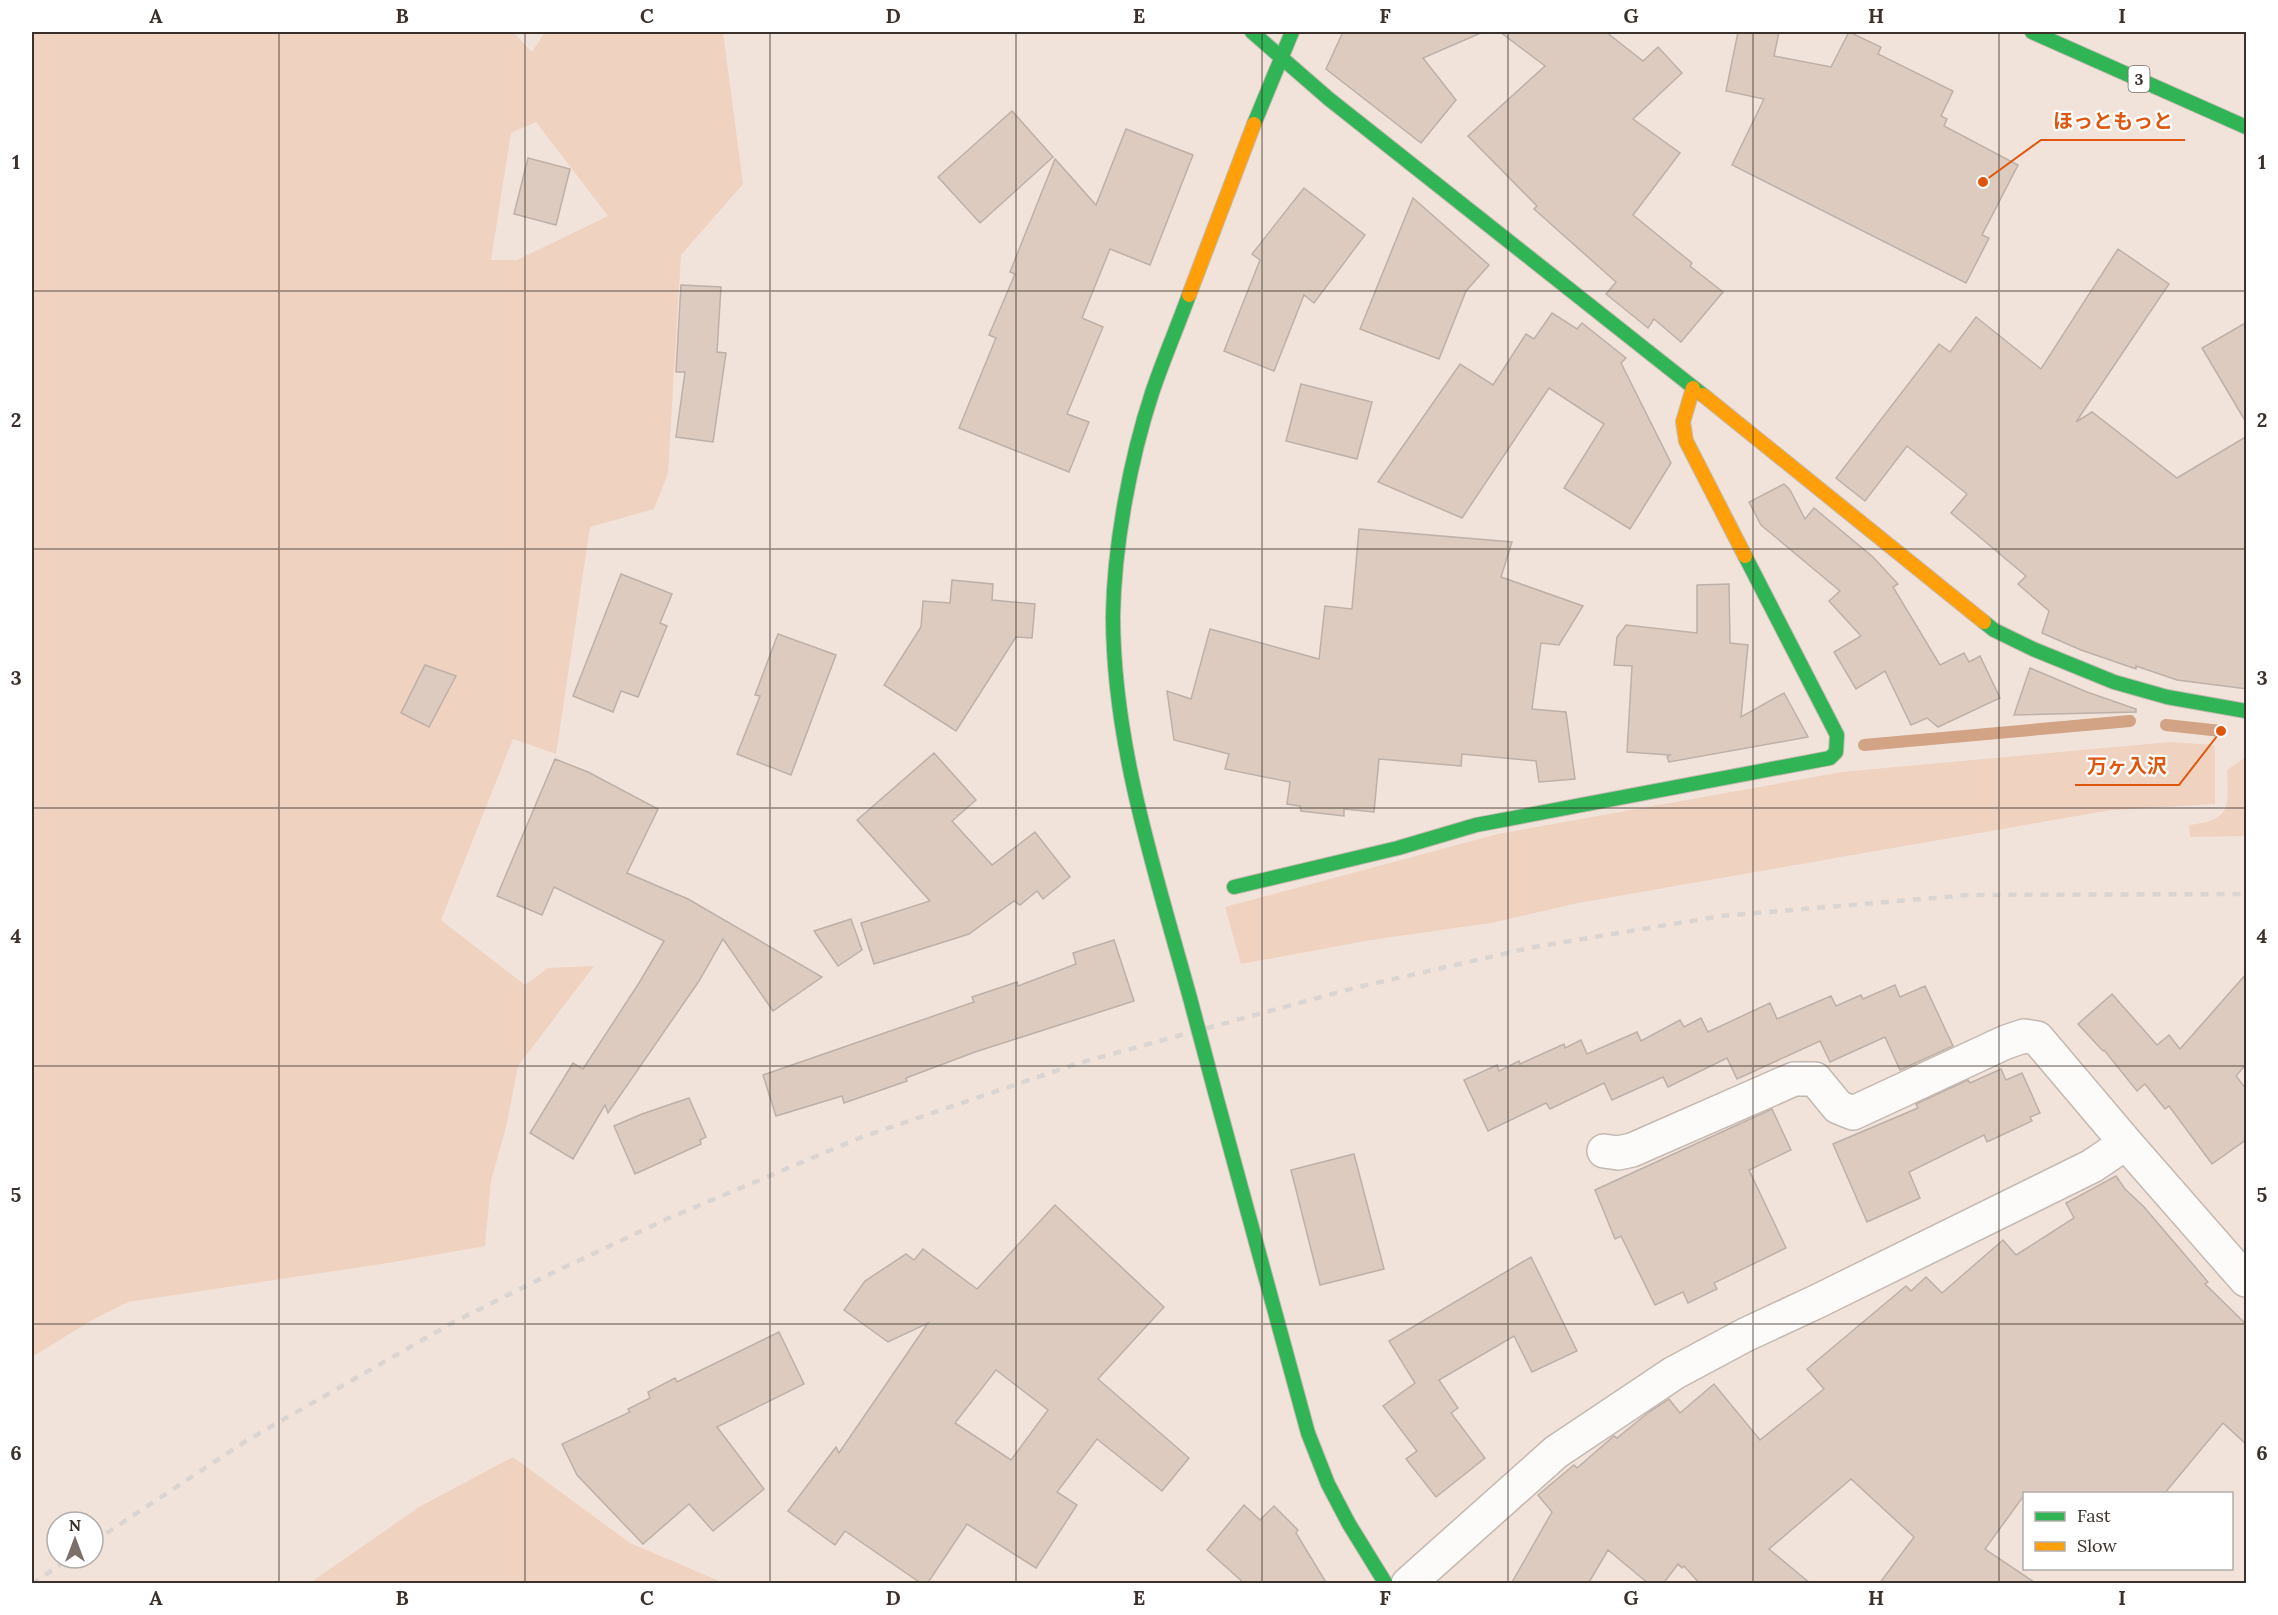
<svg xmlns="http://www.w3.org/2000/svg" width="2278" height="1615" font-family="Lora,'Noto Sans JP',serif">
<rect width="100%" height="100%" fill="#f2e3da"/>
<g fill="#efd2c0" fill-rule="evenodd">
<path d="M32,32H513L532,52L545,32H723L743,184L681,255L668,473L654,509L590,527L556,754L513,739L441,920L525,985L548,968L594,966L518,1066L506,1127L491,1181L485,1246L388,1263L128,1302L92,1320L32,1357ZM536,122L608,216L517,260H491L511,133Z"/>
<path d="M2170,742L2215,745V804L2111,810L1578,903L1491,923L1371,940L1241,964L1225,907L1498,834L1842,772Z"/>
<path d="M2246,757V836L2190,837L2189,825C2232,820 2228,808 2227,770Z"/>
<path d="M513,1457L630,1543L724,1583H310L419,1507Z"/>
</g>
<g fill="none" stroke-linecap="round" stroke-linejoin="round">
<g stroke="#d2a384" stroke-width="12">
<path d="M2166,725L2221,731"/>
<path d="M1864,745L2130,721"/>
</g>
</g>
<g fill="#decbbf" stroke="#bcb0a9" stroke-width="1.5" fill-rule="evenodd">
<path d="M1343,32H1483L1423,58L1456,100L1421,143L1326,69Z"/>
<path d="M1500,32H1606L1643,61L1658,47L1682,73L1633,119L1680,153L1633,215L1692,263L1690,266L1723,292L1681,342L1654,319L1648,328L1606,294L1616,282L1534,209L1537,206L1468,136L1545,66Z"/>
<path d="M1738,32H1779L1774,56L1831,67L1849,32L1881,47L1878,54L1953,91L1941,116L1947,119L1944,126L2018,165L1982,235L1989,238L1966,283L1732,165L1764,99L1726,91Z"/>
<path d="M1012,111L1053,157L980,223L938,177Z"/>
<path d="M1126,129L1193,155L1150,265L1110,249L1082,318L1103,327L1067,414L1089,422L1069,472L959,428L996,338L989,335L1015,274L1010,272L1055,159L1096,205Z"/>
<path d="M528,158L570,169L556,225L514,214Z"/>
<path d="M1304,188L1365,235L1314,303L1304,295L1274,371L1224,351L1260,260L1252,254Z"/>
<path d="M1413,198L1489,265L1466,291L1439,359L1360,329Z"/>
<path d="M2118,249L2169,284L2076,422L2092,412L2177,478L2247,436V689L2177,680L2136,666V669L2081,650L2042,633L2049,611L2018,584L2026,576L1951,513L1967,494L1907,446L1865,501L1836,478L1939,344L1950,352L1976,317L2041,369Z"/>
<path d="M681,285L721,287L717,352L726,353L713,442L676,437L685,372H676Z"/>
<path d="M1552,313L1577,329L1582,323L1626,358L1621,363L1671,463L1630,529L1564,488L1604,424L1549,388L1462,518L1378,482L1460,364L1493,385L1526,334L1534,339Z"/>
<path d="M2247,322V424L2202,348Z"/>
<path d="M1301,384L1372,402L1357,459L1286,441Z"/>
<path d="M1784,484L1790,490L1805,519L1814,508L1873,557L1898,584L1893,587L1940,665L1964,653L1969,662L1980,656L2000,698L1938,727L1927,718L1911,725L1885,671L1856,689L1834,652L1861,636L1829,601L1840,591L1761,525L1749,502Z"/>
<path d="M1359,529L1512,542L1501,577L1583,606L1559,645L1541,643L1532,709L1566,712L1575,779L1539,782L1536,761L1462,754L1461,766L1379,759L1374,812L1344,809V816L1301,811L1300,806L1287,804L1290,782L1225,769L1229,754L1174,740L1167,691L1191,699L1210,629L1319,659L1325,606L1352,609Z"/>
<path d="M621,574L672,594L660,623L667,626L638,697L621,691L613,712L573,696Z"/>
<path d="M952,580L993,584L992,600L1035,604L1032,638L1016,637L956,731L884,685L921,627L923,601L950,603Z"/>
<path d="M1729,584L1730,643L1748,645L1741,717L1784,693L1808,737L1669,762L1667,757L1670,755L1627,752L1632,666L1614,665L1617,637L1626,625L1697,633V585Z"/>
<path d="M778,634L836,655L791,775L737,754L760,696L755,695Z"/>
<path d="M425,665L456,676L429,727L401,713Z"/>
<path d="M2030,668L2087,692L2136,709V712L2014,715Z"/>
<path d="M934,753L976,800L952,821L992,865L1035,832L1070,877L1043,899L1037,891L1020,905L1014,901L969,934L874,964L861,923L930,901L857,820Z"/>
<path d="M555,759L588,772L658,809L627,873L688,899L822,977L773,1011L723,939L699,981L608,1113L605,1105L573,1159L530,1133L573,1063L583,1069L639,983L664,941L554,887L542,915L497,896Z"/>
<path d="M851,919L862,950L838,966L814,931Z"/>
<path d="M1114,940L1134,1001L975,1052L906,1078L907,1081L844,1103L842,1096L776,1116L763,1075L974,1002L972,997L1017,982L1018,986L1076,964L1073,953Z"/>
<path d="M2247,973V1063L2236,1076L2247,1090V1139L2212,1164L2169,1106L2165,1109L2145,1084L2137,1091L2104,1050L2103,1051L2078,1024L2112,994L2157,1045L2169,1035L2180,1049Z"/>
<path d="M1895,985L1900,997L1925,986L1953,1046L1900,1070L1885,1037L1830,1062L1820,1041L1737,1079L1727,1058L1668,1087L1663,1077L1612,1100L1604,1083L1550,1109L1546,1103L1488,1131L1464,1080L1497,1065L1499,1071L1519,1061L1520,1064L1564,1044L1565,1048L1581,1040L1587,1054L1637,1032L1641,1041L1680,1020L1684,1027L1701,1018L1708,1032L1770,1003L1777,1019L1831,996L1836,1006L1861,995L1863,999Z"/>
<path d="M2001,1069L2006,1080L2022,1073L2040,1113L2030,1117L2032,1121L1987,1142L1984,1135L1909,1172L1920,1198L1867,1222L1833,1144L1918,1108L1916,1104L1968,1080L1970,1083Z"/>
<path d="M689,1098L706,1137L700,1140L701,1144L635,1174L614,1126L642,1114Z"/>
<path d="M1772,1109L1791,1150L1749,1170L1786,1248L1714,1283L1717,1289L1688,1303L1683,1292L1655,1305L1621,1236L1615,1239L1595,1190Z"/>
<path d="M1354,1154L1384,1269L1320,1285L1291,1170Z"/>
<path d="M2116,1176L2125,1189L2144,1207L2208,1282L2205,1284L2247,1325V1445L2223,1423L2164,1494H2025L1985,1549L2037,1584H1879L1914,1537L1851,1479L1769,1549L1811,1584H1700L1684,1566L1682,1568L1678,1564L1663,1584H1649L1608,1550L1588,1584H1511L1552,1512L1538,1495L1574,1465L1577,1468L1614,1436L1617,1438L1649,1412L1669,1399L1680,1413L1714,1384L1760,1440L1824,1389L1807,1369L1906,1286L1911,1291L1926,1277L1942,1293L2003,1240L2016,1255L2074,1218L2066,1203Z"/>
<path d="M1055,1205L1164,1307L1098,1379L1189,1458L1162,1491L1097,1439L1057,1492L1077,1505L1036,1568L967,1524L927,1584H922L845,1531L835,1545L788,1511L836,1447L839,1453L928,1323L888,1342L844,1310L865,1281L906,1254L914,1260L923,1249L977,1289ZM996,1370L1048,1410L1011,1460L955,1423Z"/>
<path d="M1531,1257L1577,1351L1532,1372L1514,1336L1439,1380L1458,1408L1451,1413L1485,1458L1436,1497L1406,1459L1417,1451L1383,1406L1415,1383L1389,1341Z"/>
<path d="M779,1332L804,1384L717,1427L764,1489L713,1531L689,1504L643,1544L577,1475L562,1444L630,1412L628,1409L650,1398L648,1392L675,1378L677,1382Z"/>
<path d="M1244,1505L1260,1520L1274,1506L1298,1530L1296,1533L1327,1584H1245L1207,1550Z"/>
</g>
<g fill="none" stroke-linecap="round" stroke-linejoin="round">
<defs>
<g id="street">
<path d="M1604,1151L1618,1153L1632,1150L1794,1079H1815L1838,1107L1853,1113L2006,1042L2024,1036L2037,1038L2126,1143L2246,1280"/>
<path d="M1408,1584L1556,1452L1674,1373L1745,1335L1818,1301L2092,1166L2126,1143"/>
</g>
<g id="fast">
<path d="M1252,32L1329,99L1703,395"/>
<path d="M2032,32L2246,127"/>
<path d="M1254,124L1292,32"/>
<path d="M1189,295C1177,328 1163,360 1152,393C1130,460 1114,546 1113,616C1113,746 1156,874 1190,998"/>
<path d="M1984,622L1994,630L2033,649L2114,682L2167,697L2246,711"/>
<path d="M1234,887L1398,848L1476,825L1830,758L1836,752L1837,735L1745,556"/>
<path d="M1215,1092L1308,1433L1328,1484L1349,1524L1386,1584"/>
</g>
<g id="slow">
<path d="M1189,295L1254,124"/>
<path d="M1693,388L1683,422L1686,441L1745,556"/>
<path d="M1703,395L1984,622"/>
</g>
</defs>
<use href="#street" stroke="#c4b9b1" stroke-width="36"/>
<use href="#fast" stroke="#c4b9b1" stroke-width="16"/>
<use href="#slow" stroke="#c4b9b1" stroke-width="16"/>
<use href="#street" stroke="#fdfbf9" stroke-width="33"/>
<use href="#fast" stroke="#30b455" stroke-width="14"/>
<use href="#slow" stroke="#ff9f0a" stroke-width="14"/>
<g stroke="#dad5d2" stroke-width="4.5" stroke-dasharray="8 8" stroke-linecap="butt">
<path d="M93,1542L246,1441L452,1323L546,1276L669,1218L862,1137L1079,1063L1354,988L1534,947L1721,916L1969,895L2246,894"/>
<path d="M32,1584L70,1558"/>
</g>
<defs>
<path id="fast-bridge" d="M1190,998L1215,1092"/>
</defs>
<use href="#fast-bridge" stroke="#c4b9b1" stroke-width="16" stroke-linecap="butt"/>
<use href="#fast-bridge" stroke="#30b455" stroke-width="14"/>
</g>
<path fill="none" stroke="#3c312a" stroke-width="1.5" stroke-opacity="0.55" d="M279,32V1584M525,32V1584M770,32V1584M1016,32V1584M1262,32V1584M1508,32V1584M1753,32V1584M1999,32V1584M32,291H2246M32,549H2246M32,808H2246M32,1066H2246M32,1324H2246"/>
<g text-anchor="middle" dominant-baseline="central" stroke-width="4.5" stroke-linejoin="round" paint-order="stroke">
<rect fill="#fff" stroke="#766f6a" stroke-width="1.5" x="2128.5" y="66" width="21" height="26" rx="4.5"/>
<g font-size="16" font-weight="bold" fill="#3c312a">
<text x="2139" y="79">3</text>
</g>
</g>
<path fill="none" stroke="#df570e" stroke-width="2" d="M1983 182L2041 140H2185M2221 731L2179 785H2075"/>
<g fill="#df570e" stroke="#fff" stroke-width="2">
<circle cx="1983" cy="182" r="6"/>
<circle cx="2221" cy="731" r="6"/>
</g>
<g font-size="20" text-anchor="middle" font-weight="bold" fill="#df570e" stroke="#fff" stroke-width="4.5" stroke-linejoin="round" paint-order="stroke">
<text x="2113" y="128">ほっともっと</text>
<text x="2127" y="773">万ヶ入沢</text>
</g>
<rect width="2278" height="1615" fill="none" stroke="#ffffff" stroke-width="66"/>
<rect x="2023" y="1492" width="210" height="78" fill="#ffffff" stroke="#b1adaa" stroke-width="1.5"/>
<rect x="2035" y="1512" width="30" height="9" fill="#30b455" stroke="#b1adaa" stroke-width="1.5"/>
<text x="2077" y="1522" font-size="18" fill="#3c312a">Fast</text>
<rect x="2035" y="1542" width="30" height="9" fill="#ff9f0a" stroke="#b1adaa" stroke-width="1.5"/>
<text x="2077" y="1552" font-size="18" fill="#3c312a">Slow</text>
<g transform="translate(75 1540)"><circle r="28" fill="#ffffff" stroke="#b1adaa" stroke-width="1.5"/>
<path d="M0-4.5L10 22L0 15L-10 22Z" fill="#7c6f68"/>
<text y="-9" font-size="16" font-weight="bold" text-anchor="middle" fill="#3c312a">N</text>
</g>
<rect x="33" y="33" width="2212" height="1549" fill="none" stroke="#3c312a" stroke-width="2"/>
<g font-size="20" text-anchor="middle" font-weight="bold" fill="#3c312a">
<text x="156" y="23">A</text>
<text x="402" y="23">B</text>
<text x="647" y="23">C</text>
<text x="893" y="23">D</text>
<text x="1139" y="23">E</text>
<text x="1385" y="23">F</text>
<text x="1631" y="23">G</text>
<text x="1876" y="23">H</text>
<text x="2122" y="23">I</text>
<text x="16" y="169">1</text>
<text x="2262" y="169">1</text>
<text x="16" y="427">2</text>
<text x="2262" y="427">2</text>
<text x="16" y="685">3</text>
<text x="2262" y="685">3</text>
<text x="16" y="943">4</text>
<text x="2262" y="943">4</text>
<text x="16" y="1202">5</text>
<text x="2262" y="1202">5</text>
<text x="16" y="1460">6</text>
<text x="2262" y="1460">6</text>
<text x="156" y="1605">A</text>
<text x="402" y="1605">B</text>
<text x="647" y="1605">C</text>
<text x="893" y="1605">D</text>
<text x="1139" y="1605">E</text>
<text x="1385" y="1605">F</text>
<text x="1631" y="1605">G</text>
<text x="1876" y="1605">H</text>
<text x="2122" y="1605">I</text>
</g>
</svg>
